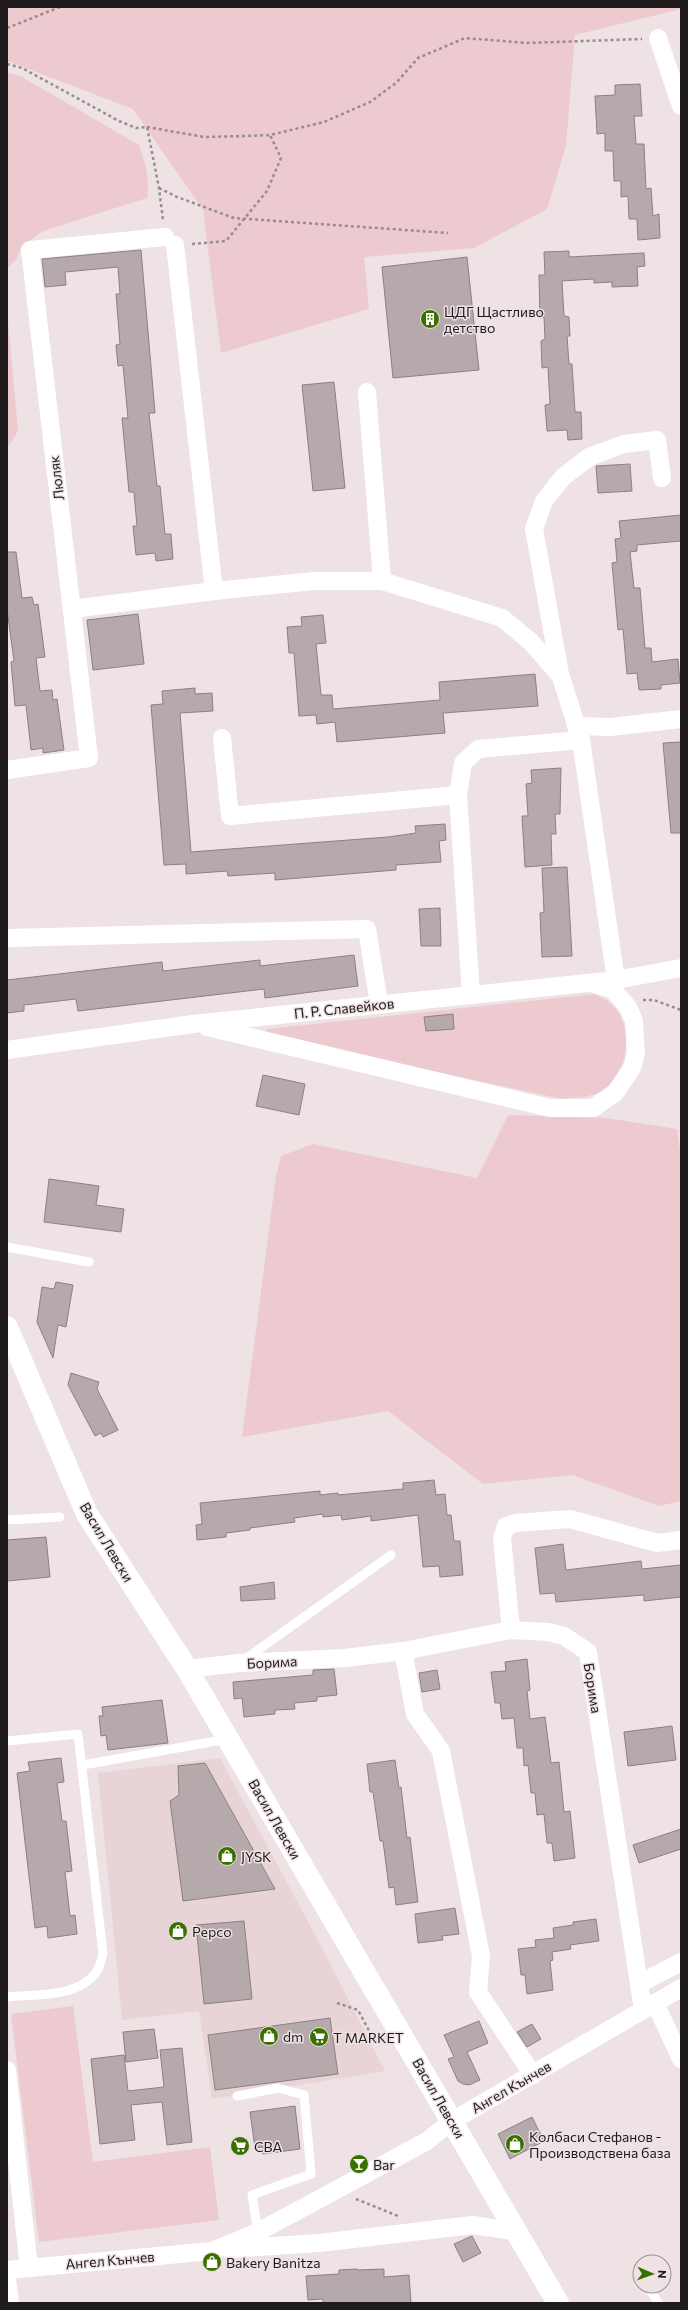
<svg xmlns="http://www.w3.org/2000/svg" width="688" height="2310" font-family="Commissioner,sans-serif">
<rect width="100%" height="100%" fill="#eee2e4"/>
<path fill="#e8d4d7" d="M220,1758L319,1942L385,2071L212,2099L199,2011L122,2020L98,1773Z"/>
<g fill="#eccad0">
<path d="M7,7H681V9L575,35L566,146L547,209L474,248L364,257L369,309L221,353L203,210L133,109L7,61Z"/>
<path d="M7,72L22,77L139,145C145,162 150,179 147,198L43,231L21,247L17,258L7,269Z"/>
<path d="M7,309L18,431L9,445H7Z"/>
<path d="M594,994C599,997 606,999 610,1003C635,1023 629,1070 606,1088C594,1098 576,1097 562,1099L270,1036L267,1029Z"/>
<path d="M508,1115L606,1118L677,1129L681,1157V1501L659,1506L572,1475L483,1484L388,1411L242,1437L276,1176L281,1156L313,1144L477,1178Z"/>
<path d="M73,2006L93,2162L210,2147L219,2220L39,2242L11,2014Z"/>
</g>
<g fill="#b5a9ac" stroke="#8b8082">
<path d="M640,84L642,116H634L636,144H644L646,189L651,188L653,216L659,214L660,238L638,240L637,219H629L628,196L621,197V181H614L613,151H605V133L597,134L595,96L615,95V85Z"/>
<path d="M141,250L155,413H149L157,486H160L165,534H171L173,559L156,561L155,553L136,555L133,526H137L134,492H129L122,418H128L123,365L118,366L116,345L120,344L116,294H120L118,267L65,272L66,285L45,287L42,259Z"/>
<path d="M569,251V257L644,253L645,266L637,267L638,286L612,287V282L594,283V279L562,281L564,316L569,317L570,336H567L569,364H572L575,412H581L582,439L568,440L567,430L547,431L545,405L550,404L548,367L542,368L541,341L545,339L544,317L540,318L539,275H545L544,252Z"/>
<path d="M467,257L479,370L393,378L382,267Z"/>
<path d="M334,382L345,488L313,491L302,385Z"/>
<path d="M630,464L632,491L598,493L596,466Z"/>
<path d="M681,515V541L637,545V551L630,552L634,588H640L645,648H651L652,662L678,659L680,683L661,685V689L639,690L637,673L627,674L623,629L618,630L612,563L617,562L615,539L621,538L619,521Z"/>
<path d="M7,552H16L22,598L32,597L34,605L38,604L45,657L36,658L40,691L52,690L53,700L57,699L64,750L43,753V748L31,750L26,705L15,706L11,662L14,661L7,609Z"/>
<path d="M138,614L144,664L93,670L87,620Z"/>
<path d="M323,615L326,643L316,644L321,695H332L333,709L440,700L439,682L535,674L538,706L443,713L445,733L337,742L335,722L317,724L316,715L299,716L294,653H289L287,627L302,626L301,617Z"/>
<path d="M195,688V694L212,693L213,711L180,713L191,852L388,837L416,833L415,826L445,824L446,840L439,841L441,862L396,865V870L275,880V873L228,876L227,871L186,874V864L164,865L151,705L163,704L162,691Z"/>
<path d="M681,742V833H671L663,743Z"/>
<path d="M561,768L560,814H555L556,834H551L552,865L525,867L522,816H528L526,784L532,783L531,770Z"/>
<path d="M567,867L572,956L542,957L540,913L544,912L542,868Z"/>
<path d="M440,908L441,946H421L419,909Z"/>
<path d="M354,955L358,986L265,998L264,989L78,1011L76,999L24,1005V1011L7,1013V980L162,962L163,971L260,960V966Z"/>
<path d="M453,1014L454,1029L426,1031L424,1017Z"/>
<path d="M263,1075L305,1084L299,1115L256,1106Z"/>
<path d="M49,1179L99,1186L96,1205L124,1209L121,1232L44,1222Z"/>
<path d="M56,1282L73,1285L66,1327L58,1325L53,1358L37,1322L42,1287L54,1289Z"/>
<path d="M71,1373L99,1382L97,1389L118,1430L103,1437L101,1433L95,1436L68,1385Z"/>
<path d="M434,1480L436,1495L445,1494L447,1515H451L454,1541H460L463,1575L440,1577L439,1566L423,1567L418,1515L371,1521V1516L342,1520L341,1515L323,1517V1514L294,1518L295,1522L250,1528V1530L226,1533V1537L197,1540L196,1525L202,1524L200,1503L320,1491V1495L338,1493V1495L403,1489V1483Z"/>
<path d="M46,1537L50,1577L7,1581V1540Z"/>
<path d="M563,1544L566,1570L641,1561L642,1569L681,1565V1597L644,1601V1595L556,1602L555,1593L540,1594L535,1548Z"/>
<path d="M274,1582L275,1599L241,1601L240,1587Z"/>
<path d="M527,1659L530,1690L527,1691L530,1719L545,1717L551,1763L559,1762L564,1812L570,1811L575,1858L554,1861L552,1843H547L544,1814L537,1815L535,1793H531L528,1765L524,1766L523,1748H517L514,1718L502,1719L500,1703H495L491,1672L506,1671L505,1662Z"/>
<path d="M334,1669L337,1695L317,1697V1701L294,1703L295,1709L275,1710V1714L244,1717L242,1698L234,1699L233,1682L313,1675V1670Z"/>
<path d="M437,1670L440,1689L422,1692L419,1673Z"/>
<path d="M162,1700L168,1743L108,1750L106,1735L101,1736L99,1716H103L102,1707Z"/>
<path d="M672,1726L676,1760L628,1766L624,1732Z"/>
<path d="M61,1758L64,1782L57,1783L62,1821H66L72,1871L65,1872L70,1916L75,1915L77,1934L48,1938L47,1926L35,1928L17,1773L30,1771L28,1762Z"/>
<path d="M395,1760L399,1788L401,1787L407,1838L410,1837L418,1902L396,1905L394,1887L389,1888L383,1841H380L373,1792H370L367,1764Z"/>
<path d="M205,1763L275,1889L183,1901L170,1801L179,1795L178,1766Z"/>
<path d="M681,1829V1849L639,1863L633,1845Z"/>
<path d="M455,1908L459,1934L442,1936L443,1940L418,1943L415,1914Z"/>
<path d="M596,1919L599,1941L570,1945L571,1949L552,1952L553,1960L550,1961L553,1990L527,1994L525,1975H521L518,1949L536,1947L535,1940L554,1938L553,1928L573,1925V1922Z"/>
<path d="M244,1921L252,1999L204,2004L196,1925Z"/>
<path d="M330,2018L338,2074L215,2090L208,2035Z"/>
<path d="M479,2021L488,2043L467,2052L480,2080L469,2085L463,2084L458,2081L448,2059L454,2057L444,2035Z"/>
<path d="M532,2024L541,2039L527,2047L517,2032Z"/>
<path d="M154,2029L158,2058L126,2062L123,2032Z"/>
<path d="M182,2048L192,2142L167,2145L162,2102L131,2105L135,2140L100,2144L91,2059L124,2055L128,2091L164,2087L160,2050Z"/>
<path d="M295,2106L300,2149L263,2154V2147L255,2148L250,2112Z"/>
<path d="M532,2117L544,2141L510,2159L498,2134Z"/>
<path d="M472,2236L481,2253L463,2262L454,2244Z"/>
<path d="M357,2269L358,2270L384,2269V2277L409,2275L411,2303H323V2299L308,2300L306,2276L339,2274V2270Z"/>
</g>
<g fill="none" stroke-linecap="round" stroke-linejoin="round">
<g stroke="#968d8f" stroke-width="2.5" stroke-dasharray="3 3" stroke-linecap="butt">
<path d="M7,28L60,7"/>
<path d="M7,64L22,68L119,121L136,128L147,127L159,188L163,220"/>
<path d="M147,127L204,137L245,136L270,135L324,122L370,102L396,83L418,58L465,38L526,43L642,39"/>
<path d="M159,188L177,197L234,218L448,233"/>
<path d="M192,244L226,241L267,191L281,158L270,135"/>
<path d="M643,1000H654L681,1010"/>
<path d="M337,2003L358,2010L374,2040"/>
<path d="M356,2199L398,2216"/>
</g>
<g stroke="#fff" stroke-width="9">
<path d="M7,1247L89,1262"/>
<path d="M7,1520L60,1517"/>
<path d="M244,1660L391,1555"/>
<path d="M7,1741L78,1734L103,1954C101,1959 100,1967 97,1971C79,1998 36,1994 7,1997"/>
<path d="M83,1765L227,1739"/>
<path d="M237,2096L278,2088L304,2095L311,2174L252,2195L258,2232"/>
<path d="M639,2271L640,2273"/>
<path d="M648,2286L658,2303"/>
</g>
<g stroke="#fff" stroke-width="18">
<path d="M658,38L681,106"/>
<path d="M175,245L214,591"/>
<path d="M367,392L382,581"/>
<path d="M72,609L214,591L314,581H382L502,618L531,642L559,674"/>
<path d="M576,726L610,727L681,719"/>
<path d="M222,738L230,816L458,795"/>
<path d="M7,770L89,758L30,250L165,237"/>
<path d="M7,938L367,929L379,1004"/>
<path d="M616,980L581,740L560,674L534,529L544,501L563,477L589,457L624,444L657,440L662,478"/>
<path d="M471,995L458,795L463,763L478,749L581,740"/>
<path d="M207,1027L550,1108H593L615,1093L632,1068L636,1053L635,1040L634,1021L628,1007L612,989L594,984"/>
<path d="M7,1050L193,1024L616,980L681,968"/>
<path d="M511,1630L502,1538L506,1526L516,1523L570,1519L657,1543L681,1540"/>
<path d="M403,1651L415,1714L441,1751L481,1956L478,1992L533,2075"/>
<path d="M187,1669L239,1663L345,1658L403,1651L511,1630L548,1632L564,1636L588,1652L643,2010"/>
<path d="M639,1984L681,1962"/>
<path d="M655,2003L681,2059"/>
<path d="M7,2070L29,2268"/>
<path d="M229,2249L319,2243L473,2225L518,2232"/>
<path d="M7,2270L212,2251L258,2232L427,2141L452,2121L681,1988"/>
<path d="M7,2279L10,2303"/>
</g>
<path stroke="#fff" stroke-width="22" d="M7,1327L87,1514L187,1669L558,2303"/>
</g>
<defs>
<symbol id="building-disc" viewBox="-11 -11 22 22"><circle r="9.5" fill="#397100" stroke="#eee2e4"/><path d="M-4-6H4V6H1V3H-1V6H-4ZM-2.5-4.3h1.7v1.8h-1.7ZM.8-4.3h1.7v1.8H.8ZM-2.5-1h1.7V.8h-1.7ZM.8-1h1.7V.8H.8Z" fill="#fff"/></symbol>
<symbol id="shop-disc" viewBox="-11 -11 22 22"><circle r="9.5" fill="#397100" stroke="#eee2e4"/><path d="M-5-2.5h2.3a2.7 3.5 0 0 1 5.4 0H5L5.5 6h-11ZM-1.5-2.5h3a1.5 2.3 0 0 0-3 0Z" fill="#fff"/></symbol>
<symbol id="supermarket-disc" viewBox="-11 -11 22 22"><circle r="9.5" fill="#397100" stroke="#eee2e4"/><path d="M-6-5.5h2.5l.6 2H6L4.5 2H-2.5L-4.4-4H-6ZM-1.5 3.2a1.3 1.3 0 1 0 .1 0ZM3 3.2a1.3 1.3 0 1 0 .1 0Z" fill="#fff"/></symbol>
<symbol id="bar-disc" viewBox="-11 -11 22 22"><circle r="9.5" fill="#397100" stroke="#eee2e4"/><path d="M-6-5H6L.8 .8V4.5H3.5V6h-7V4.5H-.8V.8Z" fill="#fff"/></symbol>
</defs>
<g fill-rule="evenodd">
<use href="#building-disc" x="419" y="308" width="22" height="22"/>
<use href="#shop-disc" x="216" y="1845" width="22" height="22"/>
<use href="#shop-disc" x="167" y="1920" width="22" height="22"/>
<use href="#shop-disc" x="258" y="2025" width="22" height="22"/>
<use href="#supermarket-disc" x="308" y="2026" width="22" height="22"/>
<use href="#shop-disc" x="504" y="2133" width="22" height="22"/>
<use href="#supermarket-disc" x="229" y="2135" width="22" height="22"/>
<use href="#bar-disc" x="348" y="2153" width="22" height="22"/>
<use href="#shop-disc" x="201" y="2251" width="22" height="22"/>
</g>
<g text-anchor="middle" dominant-baseline="central" stroke-width="3" stroke-linejoin="round" paint-order="stroke">
<g font-size="14" fill="#1f1b1c" stroke="#eee2e4" text-anchor="start">
<text x="444" y="311">ЦДГ Щастливо<tspan x="444" dy="16">детство</tspan></text>
<text x="241" y="1856">JYSK</text>
<text x="192" y="1931">Pepco</text>
<text x="283" y="2036">dm</text>
<text x="333" y="2037">T MARKET</text>
<text x="529" y="2136">Колбаси Стефанов -<tspan x="529" dy="16">Производствена база</tspan></text>
<text x="254" y="2146">CBA</text>
<text x="373" y="2164">Bar</text>
<text x="226" y="2262">Bakery Banitza</text>
</g>
<g font-size="14" fill="#1f1b1c" stroke="#eee2e4">
<text transform="translate(56 478) rotate(-97)">Люляк</text>
<text transform="translate(344 1008) rotate(-6)">П. Р. Славейков</text>
<text transform="translate(107 1542) rotate(59)">Васил Левски</text>
<text transform="translate(272 1662) rotate(-3)">Борима</text>
<text transform="translate(593 1688) rotate(81)">Борима</text>
<text transform="translate(275 1819) rotate(60)">Васил Левски</text>
<text transform="translate(511 2087) rotate(-30)">Ангел Кънчев</text>
<text transform="translate(439 2098) rotate(60)">Васил Левски</text>
<text transform="translate(110 2260) rotate(-5)">Ангел Кънчев</text>
</g>
</g>
<rect width="688" height="2310" fill="none" stroke="#1f1b1c" stroke-width="16"/>
<g transform="translate(652 2274) rotate(92)"><circle r="19" fill="#eee2e4" stroke="#9b9294"/>
<path d="M0-3L7 15L0 10L-7 15Z" fill="#397100"/>
<text y="-6" font-size="11" font-weight="bold" text-anchor="middle" fill="#1f1b1c">N</text>
</g>
</svg>
